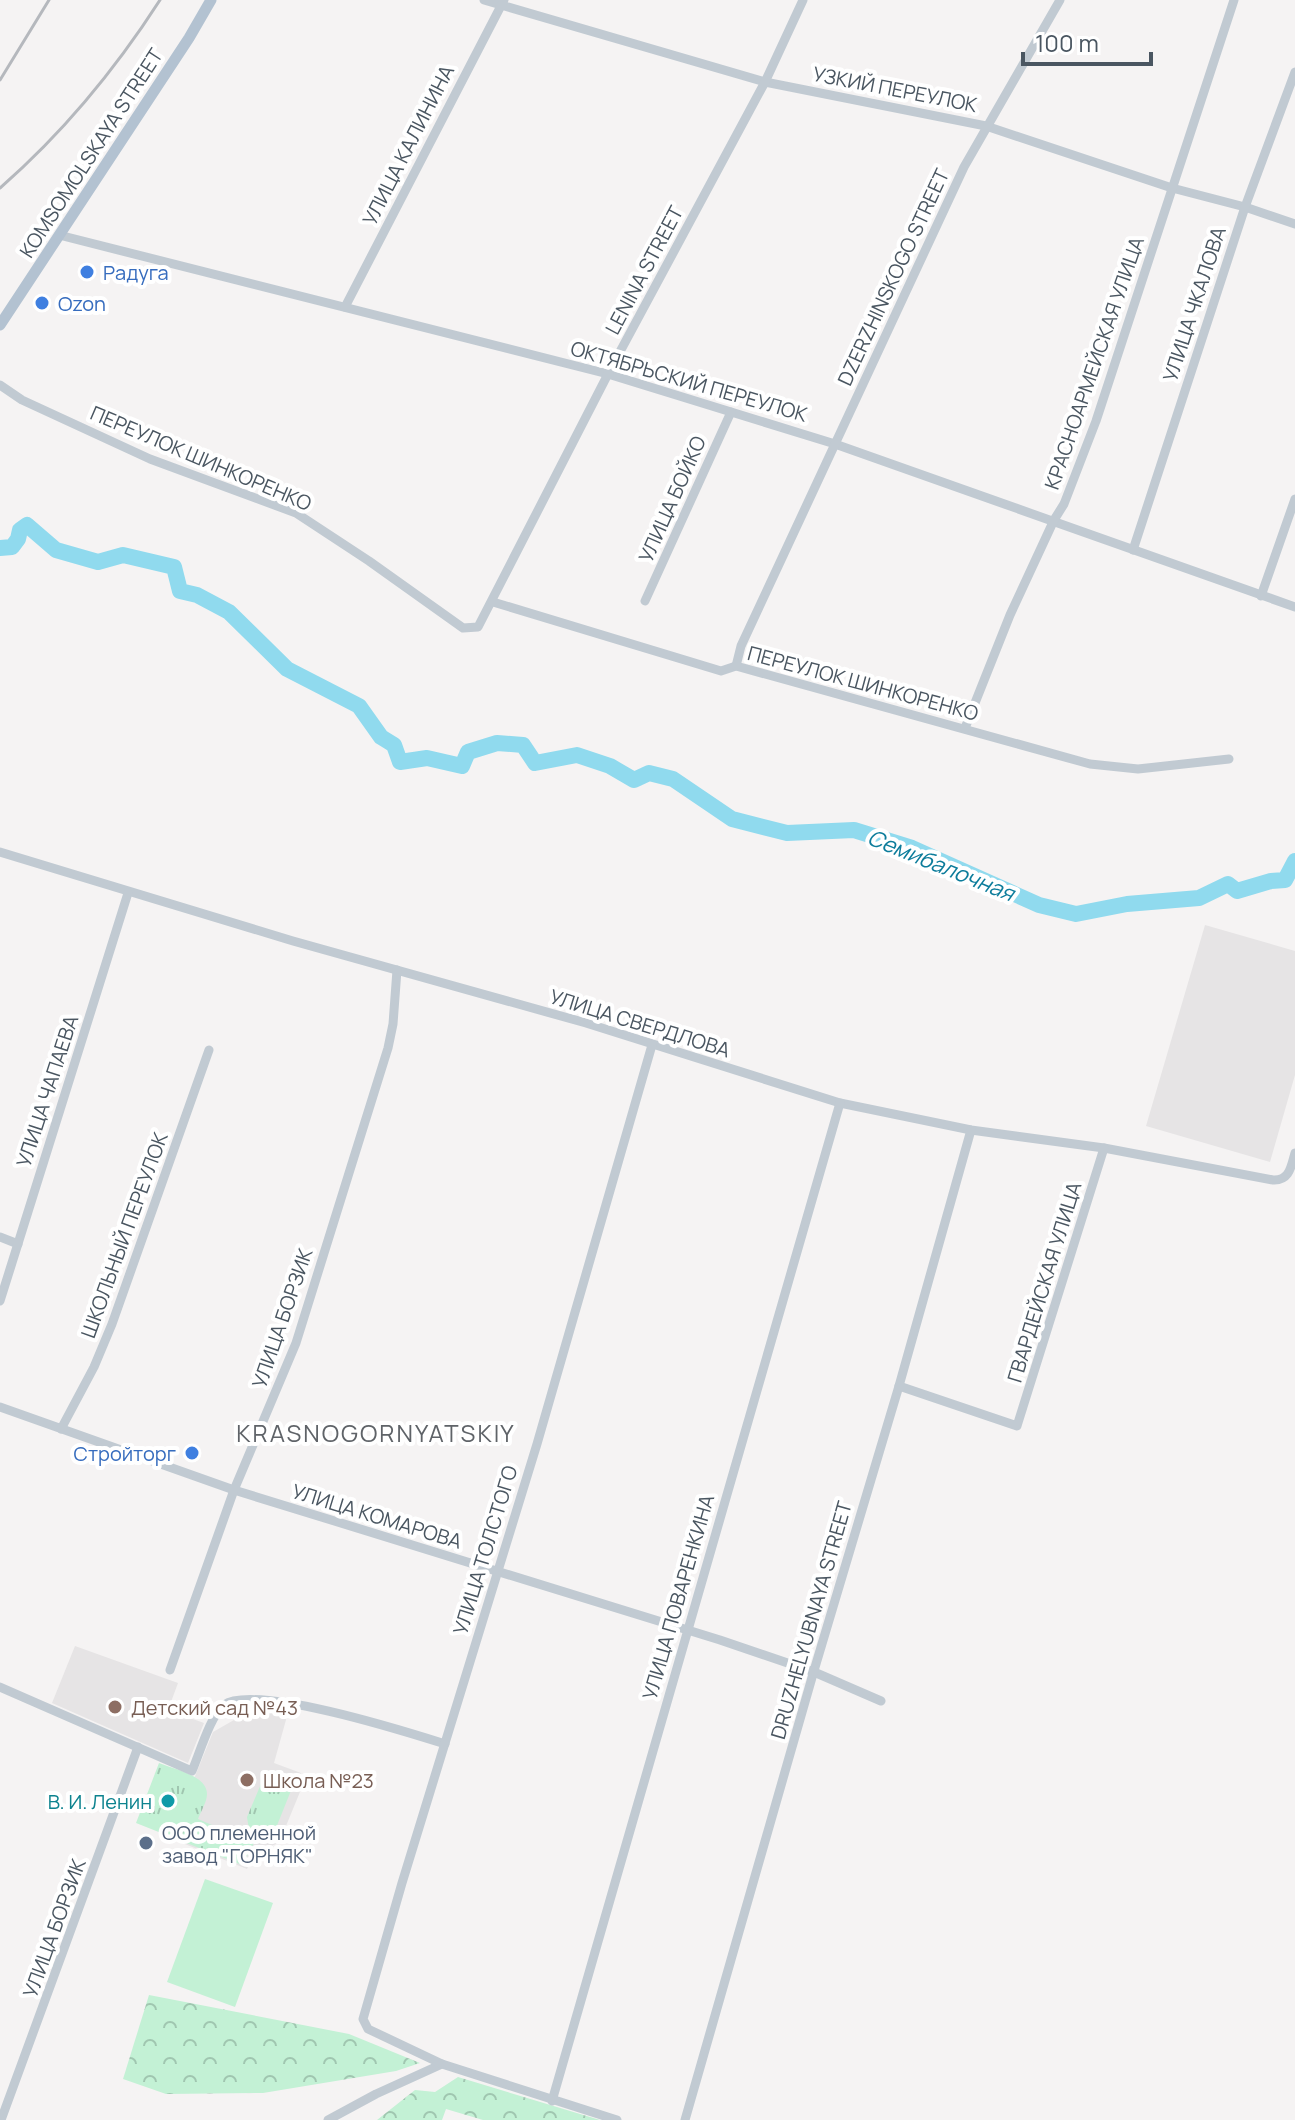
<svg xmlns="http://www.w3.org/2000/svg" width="1295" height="2120" font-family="Manrope,sans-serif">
<defs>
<pattern id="grass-tufts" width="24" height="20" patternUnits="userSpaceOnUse" patternTransform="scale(2)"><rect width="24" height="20" fill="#c3f1d5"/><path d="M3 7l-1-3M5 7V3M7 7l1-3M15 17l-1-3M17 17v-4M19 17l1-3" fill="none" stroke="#a0c6b0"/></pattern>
<pattern id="forest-crowns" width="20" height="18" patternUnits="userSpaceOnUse" patternTransform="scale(2)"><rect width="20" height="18" fill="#c3f1d5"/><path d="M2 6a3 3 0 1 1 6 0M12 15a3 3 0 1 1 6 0" fill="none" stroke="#a0c6b0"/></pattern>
</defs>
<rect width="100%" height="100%" fill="#f5f3f3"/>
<g fill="#e6e4e5">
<path d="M1205,925L1295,951V1075L1270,1162L1146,1126Z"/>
<path d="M75,1646L178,1683L168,1710L204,1723L188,1763L52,1703Z"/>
<path d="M240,1701L289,1709L274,1763L301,1773L302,1787L279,1843L255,1852L247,1869L170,1838L213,1732L234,1720Z"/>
</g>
<g fill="url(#grass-tufts)">
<path d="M159,1763C173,1769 207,1775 207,1794C207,1802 201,1811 198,1819L254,1843L242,1865L136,1823Z"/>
<path d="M275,1772L288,1776L292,1788L274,1833L257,1836L249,1830L247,1817L264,1777Z"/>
</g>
<g fill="url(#forest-crowns)">
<path d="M149,1995L349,2034L420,2063L396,2071L263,2093L166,2094L123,2079Z"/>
<path d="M458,2077L600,2120H483L446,2109L442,2120H377L415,2090L435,2092Z"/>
</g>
<path fill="#c3f1d5" d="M205,1879L273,1903L235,2007L167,1982Z"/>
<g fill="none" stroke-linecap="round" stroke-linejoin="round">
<path stroke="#90daee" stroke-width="16" d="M0,548L12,547L18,539L20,530L27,525L56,550L98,562L123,555L174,567L180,591L197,595L229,612L287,669L359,706L381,737L394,745L400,762L427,758L462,766L468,752L497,743L523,745L535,763L577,755L610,766L634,780L649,773L673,779L732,819L787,833L854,830L912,848L1039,905L1076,914L1127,904L1199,898L1228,884L1237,891L1271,881L1285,880L1295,861"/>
<g stroke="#c1cad2" stroke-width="9">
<path d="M484,0L765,82L986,126L1172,188L1245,207L1295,224"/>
<path d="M59,235L608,374L835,444L1295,607"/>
<path d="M345,307L504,0"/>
<path d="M0,385L22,400L150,459L296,513L369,561L463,628L478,627L608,374L765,82L803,0"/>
<path d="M1133,550L1245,207L1295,72"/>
<path d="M1261,596L1295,499"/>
<path d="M645,601L731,412"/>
<path d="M493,602L721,671L736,666L1090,764L1138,769L1229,759"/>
<path d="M736,666L741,646L964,167L1060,0"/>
<path d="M965,728L1010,615L1054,520L1064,504L1096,421L1234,0"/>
<path d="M0,852L293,941L586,1023L840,1103L971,1130L1104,1148L1273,1180C1290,1181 1291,1166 1295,1153"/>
<path d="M0,1237L18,1244"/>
<path d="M0,1301L128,893"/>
<path d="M899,1386L1017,1426L1104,1148"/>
<path d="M0,1407L234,1490L720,1640L814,1672L881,1701"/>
<path d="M61,1429L94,1367L112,1324L209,1050"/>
<path d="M170,1670L234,1490L296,1343L388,1048L393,1024L397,970"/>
<path d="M0,1687L192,1771C199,1755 211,1714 224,1705C253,1683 407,1732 445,1744"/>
<path d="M552,2101L840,1103"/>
<path d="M1,2120L138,1747"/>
<path d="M328,2120L376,2094L442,2064"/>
<path d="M617,2120L442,2064L368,2029L363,2019L402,1883L537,1444L652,1045"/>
<path d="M685,2120L813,1674L899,1386L971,1130"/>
</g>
<path stroke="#b3c2d1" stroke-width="11" d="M0,325L189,38L211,0"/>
<g stroke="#b5b8bd" stroke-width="3">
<path d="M0,80L49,0"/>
<path d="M0,188C63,133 115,70 160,0"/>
</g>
</g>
<g fill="#3f7fe0" stroke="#fff" stroke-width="3">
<circle cx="87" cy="272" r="8"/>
<circle cx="42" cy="303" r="8"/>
<circle cx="192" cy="1453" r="8"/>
</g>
<g fill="#8d6e63" stroke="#fff" stroke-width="3">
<circle cx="115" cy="1707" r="8"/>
<circle cx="247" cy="1780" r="8"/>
</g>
<circle fill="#0f9aa8" stroke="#fff" stroke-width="3" cx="168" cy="1801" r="8"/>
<circle fill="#5c6f8a" stroke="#fff" stroke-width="3" cx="146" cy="1843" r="8"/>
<g text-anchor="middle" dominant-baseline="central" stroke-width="8" stroke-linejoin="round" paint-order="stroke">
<g font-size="20" fill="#4a5661" stroke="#fff">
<text transform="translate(895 89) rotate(11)">УЗКИЙ ПЕРЕУЛОК</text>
<text transform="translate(408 145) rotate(-63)">УЛИЦА КАЛИНИНА</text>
<text transform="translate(91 153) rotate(-57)">KOMSOMOLSKAYA STREET</text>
<text transform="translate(644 270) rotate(-62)">LENINA STREET</text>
<text transform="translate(893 277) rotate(-65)">DZERZHINSKOGO STREET</text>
<text transform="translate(1194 304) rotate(-72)">УЛИЦА ЧКАЛОВА</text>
<text transform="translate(1094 363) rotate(-71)">КРАСНОАРМЕЙСКАЯ УЛИЦА</text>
<text transform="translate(689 381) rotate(16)">ОКТЯБРЬСКИЙ ПЕРЕУЛОК</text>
<text transform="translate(201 458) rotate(23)">ПЕРЕУЛОК ШИНКОРЕНКО</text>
<text transform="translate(672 499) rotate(-66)">УЛИЦА БОЙКО</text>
<text transform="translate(863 683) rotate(15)">ПЕРЕУЛОК ШИНКОРЕНКО</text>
<text transform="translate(640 1023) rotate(17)">УЛИЦА СВЕРДЛОВА</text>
<text transform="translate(47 1091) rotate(-72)">УЛИЦА ЧАПАЕВА</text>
<text transform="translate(124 1235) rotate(-70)">ШКОЛЬНЫЙ ПЕРЕУЛОК</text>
<text transform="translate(1044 1282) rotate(-73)">ГВАРДЕЙСКАЯ УЛИЦА</text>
<text transform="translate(282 1318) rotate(-71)">УЛИЦА БОРЗИК</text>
<text transform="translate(377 1516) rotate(17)">УЛИЦА КОМАРОВА</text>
<text transform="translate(485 1550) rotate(-73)">УЛИЦА ТОЛСТОГО</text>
<text transform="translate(678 1597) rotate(-74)">УЛИЦА ПОВАРЕНКИНА</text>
<text transform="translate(811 1620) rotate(-74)">DRUZHELYUBNAYA STREET</text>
<text transform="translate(54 1928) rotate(-70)">УЛИЦА БОРЗИК</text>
</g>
<g font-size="20" fill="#366cbe" stroke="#fff" text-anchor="start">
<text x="103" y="272">Радуга</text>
<text x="58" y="303">Ozon</text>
<text x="176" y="1453" text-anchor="end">Стройторг</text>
</g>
<g font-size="20" fill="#785e54" stroke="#fff" text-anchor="start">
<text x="131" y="1707">Детский сад №43</text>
<text x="263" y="1780">Школа №23</text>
</g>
<g font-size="20" fill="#0d838f" stroke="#fff" text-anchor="end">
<text x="152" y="1801">В. И. Ленин</text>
</g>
<g font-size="20" fill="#4e5e75" stroke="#fff" text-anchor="start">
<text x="162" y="1832">ООО племенной<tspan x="162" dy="23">завод "ГОРНЯК"</tspan></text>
</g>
<g font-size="22" font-style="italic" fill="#0c7c9b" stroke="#fff">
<text transform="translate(941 865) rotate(22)">Семибалочная</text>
</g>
<g font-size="24" letter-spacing="2" fill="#5f6368" stroke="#fff">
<text x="376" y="1432">KRASNOGORNYATSKIY</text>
</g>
</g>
<path d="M1023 52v12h128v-12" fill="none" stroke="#4a5661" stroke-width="4"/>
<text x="1035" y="52" font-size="24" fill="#4a5661" stroke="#ffffff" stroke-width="6" paint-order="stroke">100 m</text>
</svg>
